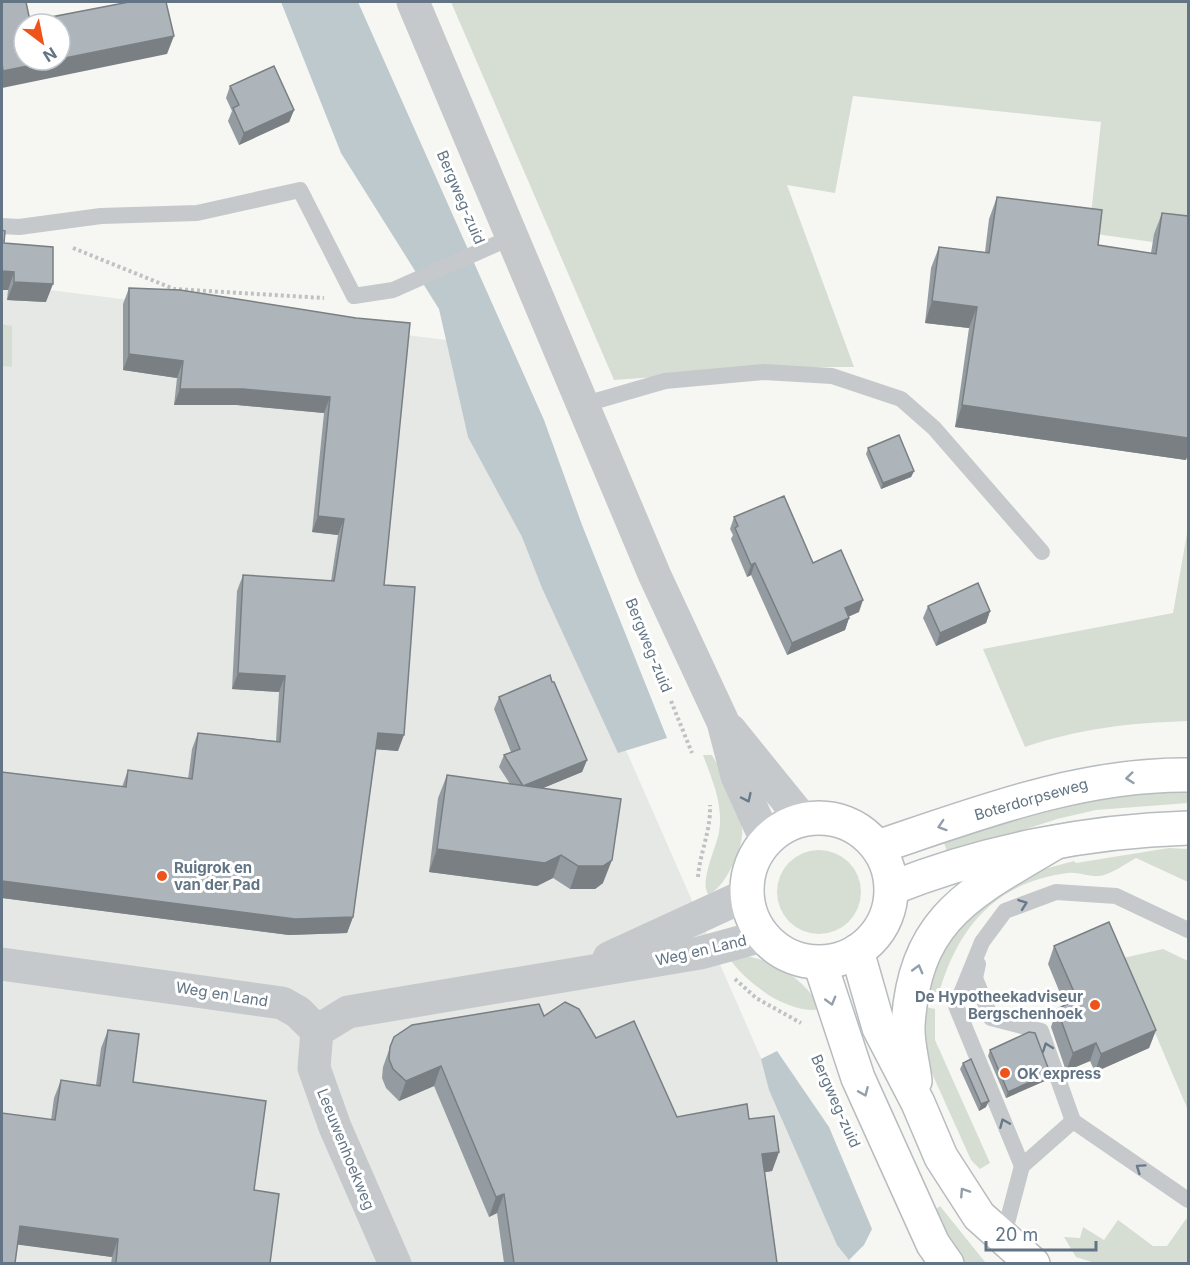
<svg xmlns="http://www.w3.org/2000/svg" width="1190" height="1265" font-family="Inter,sans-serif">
<rect width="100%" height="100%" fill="#f6f6f2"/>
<path fill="#e6e8e5" d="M2,284L446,340L851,1263L2,1264Z"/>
<g fill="#d6ded3">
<path d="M451,2H1188V247L1089,233L1101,122L853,96L835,193L787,185L854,367H797L614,380Z"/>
<path d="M2,324L12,326V367L2,366Z"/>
<path d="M1188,528V721C1129,723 1082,728 1025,747L983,649L1173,613Z"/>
<path d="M703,755H712C732,792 755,819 734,862C728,875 721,887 709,895C699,886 714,851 718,837C725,808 713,782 703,755Z"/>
<path d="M1188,786V803L1096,810L1057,819L948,854L943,840L1051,804Z"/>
<path d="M1169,848L1188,849V882L1136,858C1125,864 1110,875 1099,876C1089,877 1079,872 1068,873C996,882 958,927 939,993L928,991L937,958L964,918L1037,871L1074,861L1076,863Z"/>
<circle cx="819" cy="892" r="42"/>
<path d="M1163,949L1188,961V1110L1123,958Z"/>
<path d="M745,956C778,961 802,979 820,1006L815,1010C783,1010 750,985 731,961Z"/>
<path d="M925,1007L935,1009V1040L990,1163L980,1169L971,1160L926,1060Z"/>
<path d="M940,1206L985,1262L988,1263H958L931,1213Z"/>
<path d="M1186,1219L1188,1220V1263H1095L1076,1257L1064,1237L1080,1238L1083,1227L1104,1240L1118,1220L1153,1246H1167Z"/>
</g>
<g fill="#bec9ce">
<path d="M281,2H358L544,420L582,525L667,738L618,753L542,588L522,537L468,437L439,309L341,153Z"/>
<path d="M777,1051L829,1127L872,1229L864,1245L849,1260L837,1245L769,1090L761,1059Z"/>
</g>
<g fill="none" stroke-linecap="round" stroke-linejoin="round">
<defs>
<g id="secondary">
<circle cx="819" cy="890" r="72"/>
<path d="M878,847C979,813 1080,774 1188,775"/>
<path d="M892,888C985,851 1088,831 1188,828"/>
</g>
<g id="primary">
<path d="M857,951L879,1028L918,1103L941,1157L979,1216L1033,1264"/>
<path d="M820,963L858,1078L933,1244L947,1264"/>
<path d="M915,1081C913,1063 907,1043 908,1025C915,916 971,893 1056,842"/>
</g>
</defs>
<use href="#secondary" stroke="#b7bcc1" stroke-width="36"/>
<use href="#primary" stroke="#b8bcc0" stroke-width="36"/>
<g stroke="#bfc1c3" stroke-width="4" stroke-dasharray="3 3" stroke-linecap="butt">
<path d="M73,248L174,289L324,298"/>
<path d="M671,701L692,753"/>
<path d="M698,877C700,852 711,831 710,805"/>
<path d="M735,979L756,998L801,1023"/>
</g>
<g stroke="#c5c9cc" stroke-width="16">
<path d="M2,226L19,227L101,216L197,213L300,190L354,296L393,290L512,237"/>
<path d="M582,405L665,381L764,372L832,376L901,399L934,428L1042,552"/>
<path d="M1188,930L1116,896L1056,892L1005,911L982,942L956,1006L1022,1166L1073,1121L1188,1200"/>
<path d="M978,964L975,978L991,1018L1041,1031L1073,1121"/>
<path d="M1003,1238L1022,1166"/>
</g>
<path stroke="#c5c9cc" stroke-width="33" d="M2,964L282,1003L298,1012L317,1031"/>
<g stroke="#c5c9cc" stroke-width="33">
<path d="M413,2L655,576L723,722L737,776L766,840"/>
<path d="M730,730L802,819"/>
<path d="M609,958L746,895"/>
<path d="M395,1264L335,1127L314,1068L317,1031L348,1012L700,953L762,936"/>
</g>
<use href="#secondary" stroke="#fff" stroke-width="33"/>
<use href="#primary" stroke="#fff" stroke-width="33"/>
</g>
<g fill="#959ca1">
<path d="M230,86L294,110L289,122L239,145L228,121L232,111L226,98Z"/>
<path d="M997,197L1098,245L1151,253L1154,234L1162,213L1186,460L955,427L969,328L925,323L931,268L939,247L985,252L989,219Z"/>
<path d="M4,243L46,302L7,300L8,290Z"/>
<path d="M129,288L356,318L384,585L398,751L376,749L353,917L347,933L289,935L2,898V772L122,787L128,770L188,779L192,749L198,733L276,741L279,692L232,689L237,591L243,575L331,581L338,535L312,532L324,413L237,405H174L177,378L123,370V304Z"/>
<path d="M868,448L914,471L911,477L881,489L866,454Z"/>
<path d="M734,517L813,563L859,612L848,617L849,618L845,630L787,655L751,575L747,577L731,539L733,535L730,529Z"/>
<path d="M928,606L990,611L986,623L936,646L923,618Z"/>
<path d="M499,697L587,760L582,772L543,788L603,883L595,889H570L553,878L537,886L429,872L438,798L447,775L510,784L499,767L504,755L511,752L494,709Z"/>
<path d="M1054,946L1156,1030L1149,1048L1095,1072L1090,1061L1066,1071L1051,1027L1057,1009L1065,1005L1048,964Z"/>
<path d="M544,1016L596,1038L677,1117L749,1119L779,1152L772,1171L765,1172L777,1263H504L497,1213L489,1217L434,1086L399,1101L386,1088L382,1078L383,1067L390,1047Z"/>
<path d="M108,1030L133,1082L254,1190L270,1263H111L112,1257L17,1244L2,1263L51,1120L54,1098L61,1080L96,1085L101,1048Z"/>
<path d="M990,1050L1047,1080L1006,1098L988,1056Z"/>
<path d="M963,1063L986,1107L979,1111L960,1069Z"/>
</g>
<g fill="#797f83">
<path d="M174,36L167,54L2,88V76L3,71Z"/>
<path d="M294,110L289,122L239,145L244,133Z"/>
<path d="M2,271L14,272L8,290H2Z"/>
<path d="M14,282L53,284L46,302L7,300Z"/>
<path d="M932,301L977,307L969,328L925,323Z"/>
<path d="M129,354L183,361L177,378L123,370Z"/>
<path d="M180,389H243L330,397L324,413L237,405H174Z"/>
<path d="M962,405L1188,438V455L1186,460L955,427Z"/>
<path d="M914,471L911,477L881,489L883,483Z"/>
<path d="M318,516L344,519L338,535L312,532Z"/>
<path d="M755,563L751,575L747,577L751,565Z"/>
<path d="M863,600L859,612L840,620L845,608Z"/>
<path d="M990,611L986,623L936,646L940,633Z"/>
<path d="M849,618L845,630L787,655L792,643Z"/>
<path d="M238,673L285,676L279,692L232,689Z"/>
<path d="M378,733L404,735L398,751L372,749Z"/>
<path d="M587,760L582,772L519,798L523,786Z"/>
<path d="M437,849L561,855L553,878L537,886L429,872Z"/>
<path d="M612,860L603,883L595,889H570L578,866Z"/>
<path d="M2,881L353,917L347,933L289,935L2,898Z"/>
<path d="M1156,1030L1149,1048L1095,1072L1101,1054Z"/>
<path d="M1096,1043L1090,1061L1066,1071L1073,1053Z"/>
<path d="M441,1066L434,1086L399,1101L406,1081Z"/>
<path d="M1050,1073L1047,1080L1006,1098L1008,1092Z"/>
<path d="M989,1101L986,1107L979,1111L981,1104Z"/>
<path d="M779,1152L772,1171L755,1174L762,1154Z"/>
<path d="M504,1194L497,1213L489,1217L496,1197Z"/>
<path d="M20,1226L118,1239L112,1257L13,1244Z"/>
</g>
<g fill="#adb5bb" stroke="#797f83" stroke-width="1.5">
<path d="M2,2H26L30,21L129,2H166L174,36L60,59V24H24V60H57L3,71L2,63Z"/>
<path d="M274,66L294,110L244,133L233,108L239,105L230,86Z"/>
<path d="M997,197L1102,210L1098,245L1156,254L1162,213L1188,216V438L962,405L977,307L932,301L939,247L989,253Z"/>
<path d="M2,230L5,231L4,243L53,247V284L14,282V272L2,271Z"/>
<path d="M129,288L180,290L356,318L410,323L384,585L415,587L404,735L378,733L353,917L295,919L2,881V772L126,787L128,770L192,779L198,733L280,742L285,676L238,673L243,575L334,581L344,519L318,516L330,397L243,389H180L183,361L129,354Z"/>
<path d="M899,435L914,471L883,483L868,448Z"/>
<path d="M784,496L813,563L841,550L863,600L845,608L849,618L792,643L755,563L751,565L735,528L738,526L734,517Z"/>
<path d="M978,583L990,611L940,633L928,606Z"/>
<path d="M550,675L552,682H554L587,760L523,786L504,755L520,749L499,697Z"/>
<path d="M447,775L621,799L612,860L603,866H578L561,855L545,863L437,849Z"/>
<path d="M1109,922L1156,1030L1101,1054L1096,1043L1073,1053L1057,1009L1077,999L1054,946Z"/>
<path d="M565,1002L579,1009L596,1038L634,1021L677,1117L747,1104L749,1119L774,1116L779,1152L762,1154L777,1263H514L504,1194L496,1197L441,1066L406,1081L393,1069L389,1059L390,1047L394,1037L412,1025L539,1004L544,1016Z"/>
<path d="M108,1030L139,1034L133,1082L266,1101L254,1190L279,1194L270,1263H116L118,1239L20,1226L15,1263H2V1113L55,1120L61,1080L100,1086Z"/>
<path d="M1029,1032L1035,1033L1050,1073L1008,1092L990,1050Z"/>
<path d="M971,1059L989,1101L981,1104L963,1063Z"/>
</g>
<defs><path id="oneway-chevron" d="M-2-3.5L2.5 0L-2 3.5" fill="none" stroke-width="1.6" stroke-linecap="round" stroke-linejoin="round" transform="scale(1.5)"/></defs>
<g stroke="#929eaa">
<use href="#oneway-chevron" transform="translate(1130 778) rotate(174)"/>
<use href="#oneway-chevron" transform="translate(942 826) rotate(162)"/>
<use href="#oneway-chevron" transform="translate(918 969) rotate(-75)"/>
<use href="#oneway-chevron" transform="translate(831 1001) rotate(74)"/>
<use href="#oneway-chevron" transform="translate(864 1092) rotate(67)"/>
<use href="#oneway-chevron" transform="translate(964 1192) rotate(-123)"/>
</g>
<g stroke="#687989">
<use href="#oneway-chevron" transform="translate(747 798) rotate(65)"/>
<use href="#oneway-chevron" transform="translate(1023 904) rotate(-20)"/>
<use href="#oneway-chevron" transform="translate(1047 1047) rotate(-110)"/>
<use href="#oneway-chevron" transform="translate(1004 1123) rotate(-113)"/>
<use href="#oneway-chevron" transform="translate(1140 1168) rotate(-145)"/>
</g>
<g fill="#ee531a" stroke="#fff" stroke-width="2">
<circle cx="162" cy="876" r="6"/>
<circle cx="1095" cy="1005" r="6"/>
<circle cx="1005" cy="1073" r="6"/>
</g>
<g text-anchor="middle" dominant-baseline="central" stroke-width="6" stroke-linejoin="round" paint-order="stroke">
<g font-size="15" fill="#637585" stroke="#fff">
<text transform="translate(461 197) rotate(67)">Bergweg-zuid</text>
<text transform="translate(649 645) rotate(68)">Bergweg-zuid</text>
<text transform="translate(1031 799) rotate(-16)">Boterdorpseweg</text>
<text transform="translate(701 950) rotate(-13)">Weg en Land</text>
<text transform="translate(222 994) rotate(9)">Weg en Land</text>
<text transform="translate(836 1101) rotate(66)">Bergweg-zuid</text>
<text transform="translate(346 1149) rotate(68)">Leeuwenhoekweg</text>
</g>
<g font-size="15" font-weight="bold" fill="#637585" stroke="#fff" text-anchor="start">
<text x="174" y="867">Ruigrok en<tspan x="174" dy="17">van der Pad</tspan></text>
<text x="1083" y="996" text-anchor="end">De Hypotheekadviseur<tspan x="1083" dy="17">Bergschenhoek</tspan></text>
<text x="1017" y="1073">OK express</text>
</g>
</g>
<rect width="1190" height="1265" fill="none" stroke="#637585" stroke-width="6"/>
<g transform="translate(42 42) rotate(148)"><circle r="28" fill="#ffffff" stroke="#c1c8ce" stroke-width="1.5"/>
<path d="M0-4.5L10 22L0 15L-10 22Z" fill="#ee531a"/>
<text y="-9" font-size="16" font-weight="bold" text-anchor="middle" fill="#637585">N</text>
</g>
<path d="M986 1241v9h110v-9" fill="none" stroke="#637585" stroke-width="3"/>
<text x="995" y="1241" font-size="18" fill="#637585" stroke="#ffffff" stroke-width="4.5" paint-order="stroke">20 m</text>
</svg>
